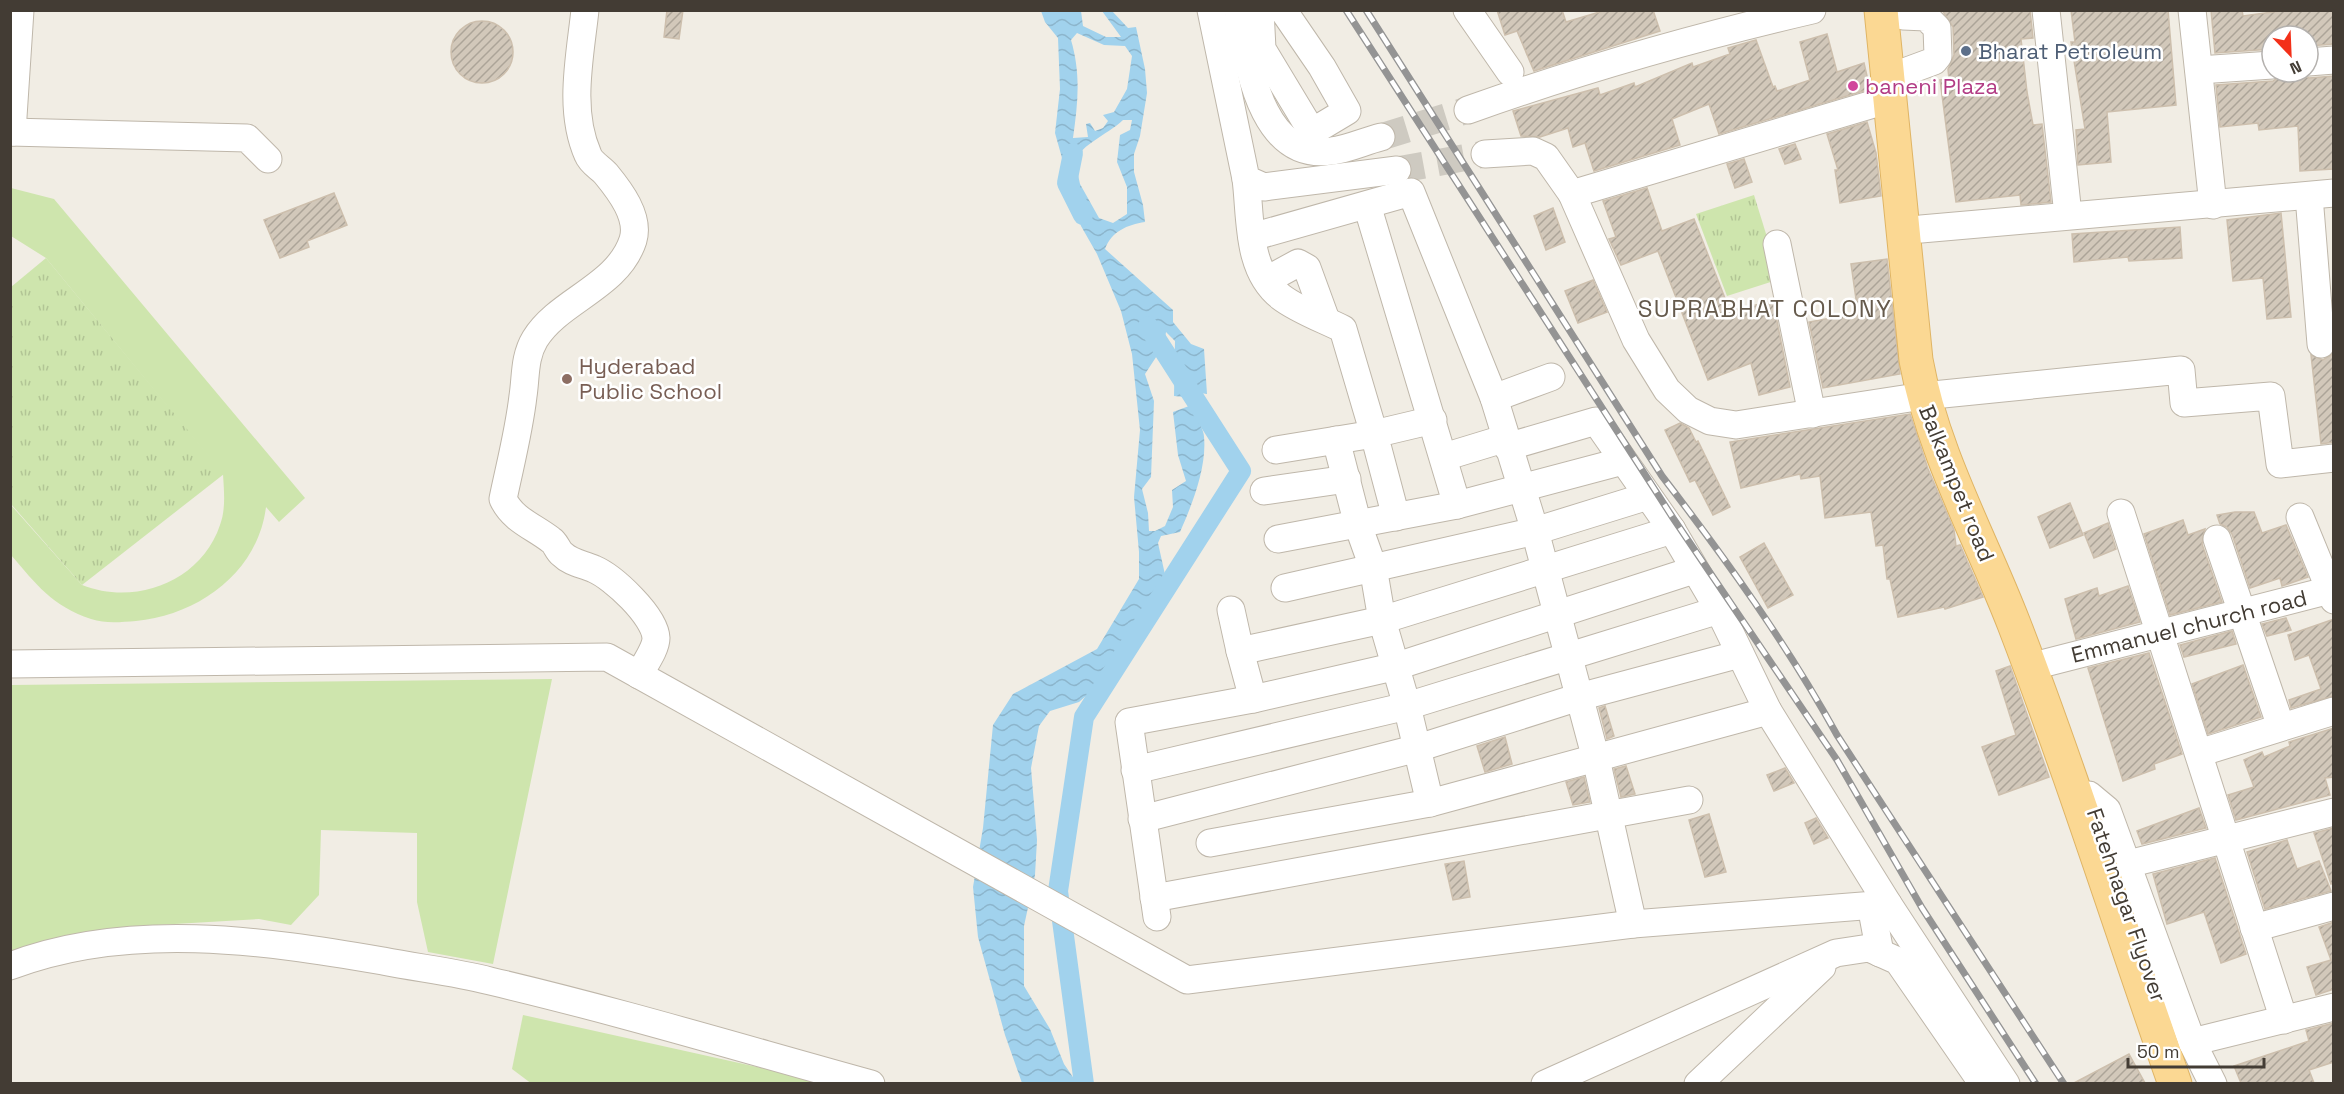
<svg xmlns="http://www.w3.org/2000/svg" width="2344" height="1094" font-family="'Space Grotesk',sans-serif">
<defs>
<pattern id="park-tufts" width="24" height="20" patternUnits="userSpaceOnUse" patternTransform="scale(1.5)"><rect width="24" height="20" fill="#cee5ad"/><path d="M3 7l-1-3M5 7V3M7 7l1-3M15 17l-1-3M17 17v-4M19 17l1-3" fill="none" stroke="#b2c595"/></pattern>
<pattern id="water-waves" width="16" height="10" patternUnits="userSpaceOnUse" patternTransform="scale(1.5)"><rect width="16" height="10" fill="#a1d2ed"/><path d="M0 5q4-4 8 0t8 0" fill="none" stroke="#8cb5cc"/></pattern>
<pattern id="building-hatch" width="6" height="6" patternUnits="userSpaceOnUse" patternTransform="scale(1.5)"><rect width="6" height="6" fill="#d2c8ba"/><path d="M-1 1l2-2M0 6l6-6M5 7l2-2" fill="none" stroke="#aca498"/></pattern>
</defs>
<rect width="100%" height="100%" fill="#f1ede4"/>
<g fill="#cee5ad">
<path d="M11,188L54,199L305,498L279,522L266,507C258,572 199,615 136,621C121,622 106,624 91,619C52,606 36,584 11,555L10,504L82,585C135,606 201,582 220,525C226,509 224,491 223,474L46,258L11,236Z"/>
<path d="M552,679L493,964L428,952L417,902V833L321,830L319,895L291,925L259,919L140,926L11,953V685Z"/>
<path d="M523,1015L829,1083L532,1084L512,1069Z"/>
</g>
<g fill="url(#park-tufts)">
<path d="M1754,195L1780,279L1727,296L1696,214Z"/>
<path d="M46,258L224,474L82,585L11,504V287Z"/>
</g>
<path fill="url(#water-waves)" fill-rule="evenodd" d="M1041,11H1081L1083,26L1106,37H1121L1102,11H1112L1128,28L1136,27L1145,69L1147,93L1140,136L1134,154V172L1143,205L1145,222C1127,225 1112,231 1105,249L1173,310V322L1191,344L1204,349L1207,394L1200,393L1197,400L1205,408L1195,415C1198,421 1204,430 1204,437C1207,467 1192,505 1180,532L1161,536L1158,543L1166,579L1121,643L1095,688L1079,702L1050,711L1039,726L1031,768L1037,840L1035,875L1024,926V986L1050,1029L1064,1064L1077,1083H1022L1005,1035L978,937L973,887L983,828L993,725L1013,694L1097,649L1139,579V552L1134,497L1140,430L1132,354L1121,311L1097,254L1081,226L1055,133L1060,89L1058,38L1045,22ZM1077,33L1104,45L1125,46L1132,56L1127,89L1114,112L1103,115L1108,121L1103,128L1095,131L1090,123L1086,124L1088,137L1073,138C1078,103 1081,74 1071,40ZM1123,120H1132L1130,130L1120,135L1117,162L1127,187V214L1113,223L1099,218L1080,184L1077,170L1073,168C1075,146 1108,135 1123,120ZM1166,332L1175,341L1174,396L1184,397L1189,406L1173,412L1178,455L1186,481L1172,490L1173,507L1165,526L1155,531H1149L1148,513L1142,489L1151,477L1154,401L1145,374L1164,345Z"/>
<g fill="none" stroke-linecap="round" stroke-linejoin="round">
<g stroke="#a1d2ed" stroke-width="20">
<path d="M1073,153L1067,183L1083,215"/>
<path d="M1084,1084L1058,891L1084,717L1241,471L1148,326"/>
</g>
</g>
<g fill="url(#building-hatch)" stroke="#cdbfad" stroke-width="1.5">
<path d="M667,10H683L679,39L664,37Z"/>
<path d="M1497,10H1562L1566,22L1606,10H1653L1660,31L1534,71L1517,31L1505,35Z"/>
<path d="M1942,10H2030L2033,38L2021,39L2027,92L2033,125L2042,124L2051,202L2021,205L2020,195L1956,202L1940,80L1949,79L1948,69L1954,55L1953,27Z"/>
<path d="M2071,10H2168L2176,105L2107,112L2111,162L2078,165L2076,130L2085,129L2071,42H2075Z"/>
<path d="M2211,10H2242L2243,16L2287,10H2334V44L2308,46V36H2272V49L2215,53Z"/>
<circle cx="482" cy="52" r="31"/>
<path d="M1827,34L1837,72L1864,63L1870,89L1719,134L1709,104L1672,119L1680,145L1594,171L1585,143L1573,147L1568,128L1540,137L1521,136L1513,111L1598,88L1600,95L1634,83L1635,87L1692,63L1693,67L1730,54L1728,48L1756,40L1773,87L1775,86L1777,91L1810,80L1800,42Z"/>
<path d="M2286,72H2296L2309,78L2334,76L2333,169L2300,171L2298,126L2259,130L2258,123L2220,127L2216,85L2273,81Z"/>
<path d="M1867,122L1876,153L1881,196L1840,203L1835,170H1838L1827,134Z"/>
<path d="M1795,144L1801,159L1785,164L1779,149Z"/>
<path d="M1744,159L1752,182L1735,188L1727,164Z"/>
<path d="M1647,188L1662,231L1694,219L1730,311L1773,301L1790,387L1759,395L1751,363L1708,380L1658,251L1621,265L1609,239L1616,237L1603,201Z"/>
<path d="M334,193L347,225L307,241L309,247L280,258L264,220Z"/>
<path d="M1553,208L1565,242L1546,250L1534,216Z"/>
<path d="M2281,213L2291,317L2267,319L2263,278L2233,281L2227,220Z"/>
<path d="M2180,227L2182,258L2129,261L2128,257L2074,262L2072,234Z"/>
<path d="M1887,259L1900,374L1823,388L1809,322L1858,313L1851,264Z"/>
<path d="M1593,280L1607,312L1578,323L1565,291Z"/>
<path d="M2334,353V442L2321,444L2311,355L2323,360Z"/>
<path d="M1910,414L1928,469L1954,530L1956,546L1960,545L1983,597L1945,609L1944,607L1898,617L1890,579H1887L1883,545L1876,546L1871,512L1825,518L1820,476L1801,479L1800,474L1741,488L1730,442Z"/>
<path d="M1680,423L1689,428L1696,442L1698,441L1730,507L1713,515L1695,480L1690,482L1665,430Z"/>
<path d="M2070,503L2083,535L2050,548L2038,517Z"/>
<path d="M2235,512H2254L2262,533L2286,525L2308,577L2282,586L2280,578L2250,588L2232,534L2227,527L2220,524L2217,515Z"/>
<path d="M2183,520L2188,535L2205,529L2202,544L2222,602L2170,615L2144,534Z"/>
<path d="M2108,523L2116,549L2094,558L2084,533Z"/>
<path d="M1764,543L1793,595L1768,608L1740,557Z"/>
<path d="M2128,586L2140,622L2076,639L2065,599L2097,588L2099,596Z"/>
<path d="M2286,618L2291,630L2267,636L2262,624Z"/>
<path d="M2334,619V696L2291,708L2289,700L2321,689L2309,655L2295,660L2288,635Z"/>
<path d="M2232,631L2236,644L2184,657L2180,645Z"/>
<path d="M2149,653L2182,754L2154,764L2155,769L2123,781L2088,668Z"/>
<path d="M2243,665L2261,717L2208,734L2192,684Z"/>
<path d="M2010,666L2049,777L1999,795L1982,747L2016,735L1996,671Z"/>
<path d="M1605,706L1614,736L1607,739L1599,708Z"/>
<path d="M2334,728V777L2325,778L2330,795L2236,820L2228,795L2254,787L2244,760L2262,752L2264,757L2290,746L2289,742Z"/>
<path d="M1505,737L1512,764L1485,772L1477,746Z"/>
<path d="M1626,766L1635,794L1621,797L1614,769Z"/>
<path d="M1785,768L1794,783L1774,791L1767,775Z"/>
<path d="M1584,777L1590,802L1573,805L1566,782Z"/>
<path d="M2199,808L2206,828L2142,844L2137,831Z"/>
<path d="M1709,814L1726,872L1705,877L1689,820Z"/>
<path d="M1816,818L1828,838L1814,844L1805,823Z"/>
<path d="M2334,828V883L2331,884L2314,833Z"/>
<path d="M2287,840L2297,869L2319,861L2331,891L2265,909L2247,852Z"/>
<path d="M2215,858L2246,954L2221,963L2204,912L2167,924L2153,874Z"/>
<path d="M1464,861L1470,897L1453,900L1445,864Z"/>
<path d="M2334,922V989L2316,995L2307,967L2331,960L2319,927Z"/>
<path d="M2334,1023V1062L2309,1070L2314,1083H2241L2234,1066L2309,1041L2306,1030Z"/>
<path d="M2129,1054L2145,1083H2074Z"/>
</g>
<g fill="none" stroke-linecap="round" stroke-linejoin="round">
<g stroke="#cecac1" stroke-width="27" stroke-dasharray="27 14" stroke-linecap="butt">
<path d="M1381,137L1468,110"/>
<path d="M1397,170L1485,154"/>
</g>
<defs>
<g id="minor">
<path d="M585,10C580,57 568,110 588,155C591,163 601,168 606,174C620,191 640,217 633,240C618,287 559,300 535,339C524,357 526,377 523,396C519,431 510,465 503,499C513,520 533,526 551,540C556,543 557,550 562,554C571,563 583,564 594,569C613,577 655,616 656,638C656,649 644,665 639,675"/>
<path d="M1211,10L1246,179L1264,187L1397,170"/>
<path d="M1238,10C1248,60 1259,162 1332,151C1348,149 1365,141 1381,137"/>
<path d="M1260,10L1262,49L1312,132L1347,111L1322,67L1283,10"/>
<path d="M1467,10L1510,72"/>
<path d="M2046,10L2068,215"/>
<path d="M2192,10L2213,205"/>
<path d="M1903,16L1926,17L1937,28L1938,56L1934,61L1907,71"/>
<path d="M2308,62L2334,60"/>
<path d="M2199,70L2272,65"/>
<path d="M1468,110C1580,70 1696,37 1812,10"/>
<path d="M10,132L247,138L268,159"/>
<path d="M12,132L20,10"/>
<path d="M1485,154L1533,151L1546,157L1572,194L1636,340L1667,390L1688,410L1710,421L1736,425L1923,396L2181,370L2184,403L2271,396L2280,464L2334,458"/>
<path d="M1246,179C1251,217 1246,270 1281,297C1298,310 1323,319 1343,329L1374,434L1276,450"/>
<path d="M1572,194L1890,99"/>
<path d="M2309,196L2321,344"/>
<path d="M1367,205L1457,505"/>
<path d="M1921,229L2334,193"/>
<path d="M1252,237L1411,192L1494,398L1535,531L1596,759L1633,924"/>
<path d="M1777,244L1812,414"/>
<path d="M1267,280L1298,263L1307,268L1326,320"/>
<path d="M1494,398L1551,377"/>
<path d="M1336,440L1358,525L1373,567L1382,620L1407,706L1430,803"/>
<path d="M1444,457L1503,439L1507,447L1596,421L1672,530L1719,610L1768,711L1888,904"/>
<path d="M1264,491L1347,479"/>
<path d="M2121,513L2284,1020"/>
<path d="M1396,517L1374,434L1433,420"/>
<path d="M2300,517L2334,600"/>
<path d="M1278,539L1457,505L1623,461"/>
<path d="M2217,539L2281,727"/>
<path d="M1285,588L1535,531L1648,496"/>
<path d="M1231,610L1240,651"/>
<path d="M2045,663L2334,589"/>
<path d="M10,664L607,657L1187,980L1633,924L1888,904L2006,1084"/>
<path d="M1253,699L1240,651L1382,620L1672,530"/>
<path d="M2199,753L2334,711"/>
<path d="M1135,770L1407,706L1719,610"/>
<path d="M2089,795L2107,810L2192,1042L2213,1084"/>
<path d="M1142,819L1418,748L1579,697L1740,654"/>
<path d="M1210,843L1430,803L1768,711"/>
<path d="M2128,864L2334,812"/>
<path d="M1154,898L1689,800"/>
<path d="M1871,905L1880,953"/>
<path d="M1157,917L1129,722L1253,699L1397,666L1694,570"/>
<path d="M2254,928L2334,906"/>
<path d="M10,966C128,921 262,940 383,961C418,968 455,972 490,981C618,1011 744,1049 871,1084"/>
<path d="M2192,1042L2334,1007"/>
<path d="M1545,1084L1836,953L1869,948L1898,961L1983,1084"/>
<path d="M1698,1084L1822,967"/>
</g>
<path id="major" d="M1881,10L1916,360C1933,454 1980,536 2014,624C2072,775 2121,930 2175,1084"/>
</defs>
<use href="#minor" stroke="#bfb7aa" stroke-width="29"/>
<use href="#major" stroke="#dfb464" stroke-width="35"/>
<use href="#minor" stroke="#fff" stroke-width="27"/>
<use href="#major" stroke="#fbd893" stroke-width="33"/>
<defs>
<g id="rail">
<path d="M1346,10L1673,518L1837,760L1922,908L2036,1084"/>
<path d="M1366,10L1662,476C1725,558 1787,644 1837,735L2064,1084"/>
</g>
</defs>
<use href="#rail" stroke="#949494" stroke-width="7"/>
<use href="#rail" stroke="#fff" stroke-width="4.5" stroke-dasharray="14" stroke-linecap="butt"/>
</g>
<circle fill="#5c6f8a" stroke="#fff" stroke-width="2" cx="1966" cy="51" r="6"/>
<circle fill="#d1479c" stroke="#fff" stroke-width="2" cx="1853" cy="86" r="6"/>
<circle fill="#8d6e63" stroke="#fff" stroke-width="2" cx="567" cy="379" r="6"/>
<g text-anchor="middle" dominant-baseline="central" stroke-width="5" stroke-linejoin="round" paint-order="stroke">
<g font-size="22" fill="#4e5e75" stroke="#fff" text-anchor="start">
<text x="1978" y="51">Bharat Petroleum</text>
</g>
<g font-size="22" fill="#b23c85" stroke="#fff" text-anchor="start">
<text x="1865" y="86">baneni Plaza</text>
</g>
<g font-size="22" fill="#785e54" stroke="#fff" text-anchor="start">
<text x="579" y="366">Hyderabad<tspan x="579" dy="25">Public School</tspan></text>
</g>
<g font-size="22" fill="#433c34" stroke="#fff">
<text transform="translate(1957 483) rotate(68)">Balkampet road</text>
<text transform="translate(2189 626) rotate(-14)">Emmanuel church road</text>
<text transform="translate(2127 905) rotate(71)">Fatehnagar Flyover</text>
</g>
<g font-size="24" letter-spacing="1.5" fill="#655a4c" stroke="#fff">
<text x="1765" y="308">SUPRABHAT COLONY</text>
</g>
</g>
<rect width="2344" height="1094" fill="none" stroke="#433c34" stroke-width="24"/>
<g transform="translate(2290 54) rotate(157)"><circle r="28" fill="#ffffff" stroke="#b4b1ae" stroke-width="1.5"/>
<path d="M0-4.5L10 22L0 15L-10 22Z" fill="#f33019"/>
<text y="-9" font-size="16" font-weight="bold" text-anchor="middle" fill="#433c34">N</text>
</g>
<path d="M2128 1058v9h136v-9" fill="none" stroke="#433c34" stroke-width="3"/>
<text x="2137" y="1058" font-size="18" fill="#433c34" stroke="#ffffff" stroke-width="4.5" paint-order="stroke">50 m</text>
</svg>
